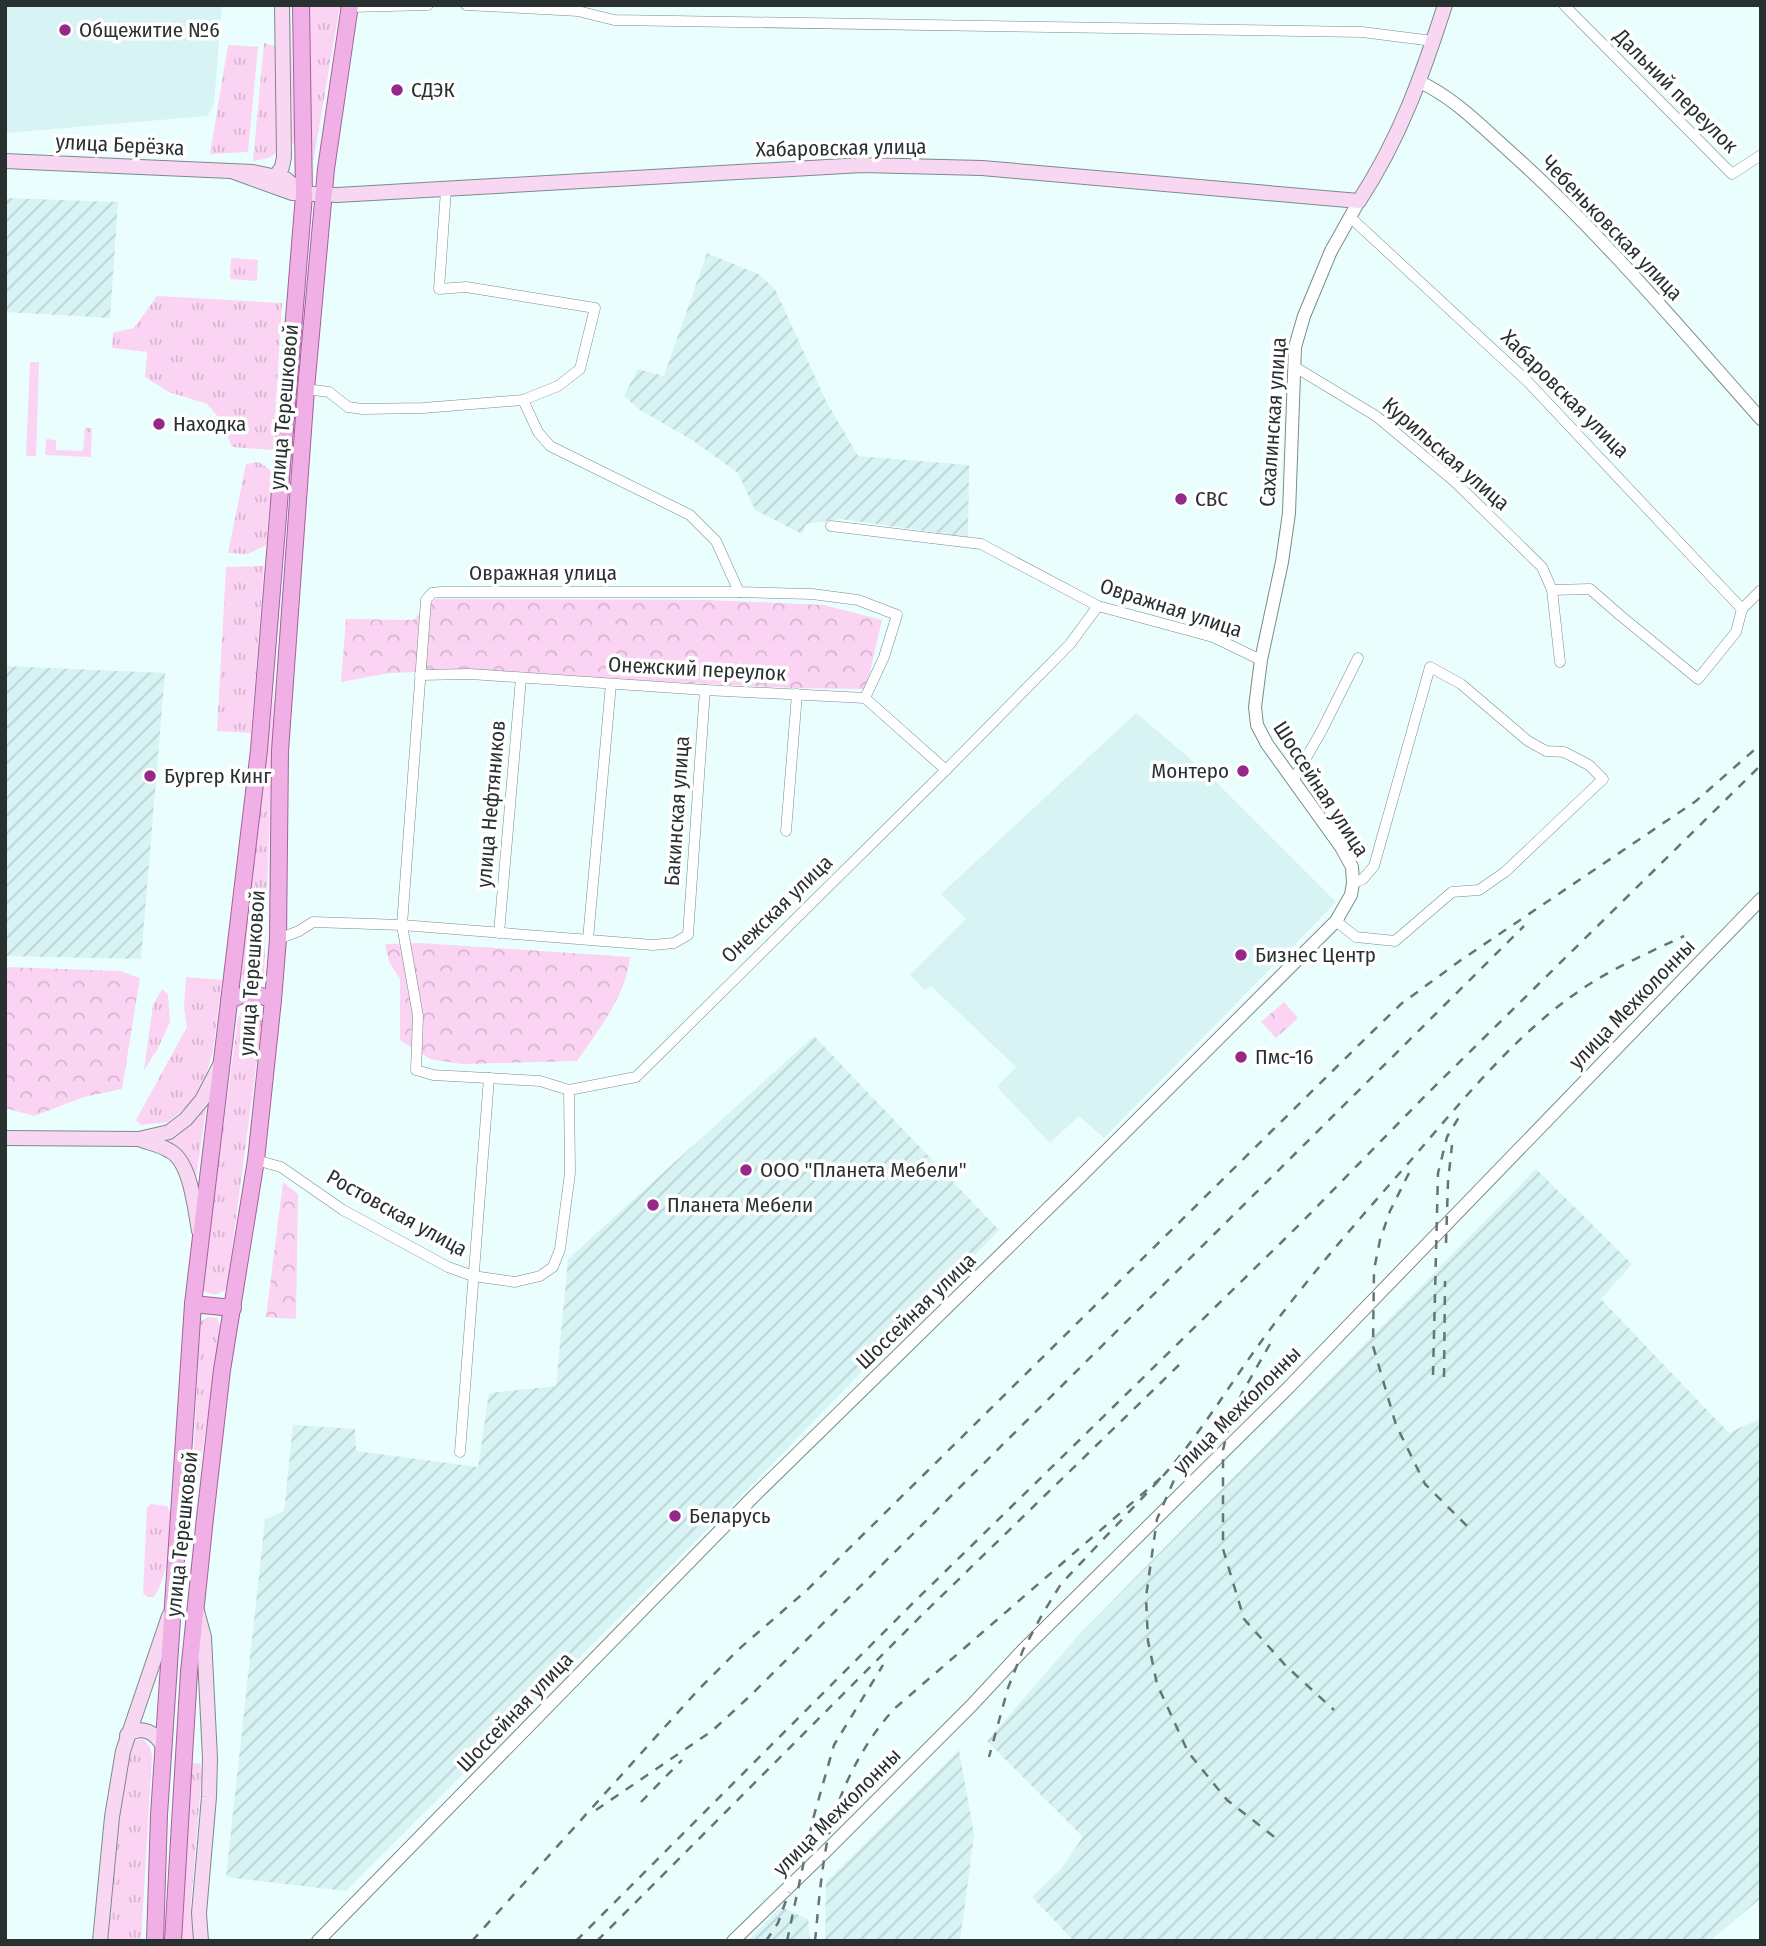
<svg xmlns="http://www.w3.org/2000/svg" width="1766" height="1946" font-family="'Fira Sans Condensed',sans-serif">
<defs>
<pattern id="industrial-furrows" width="10" height="10" patternUnits="userSpaceOnUse" patternTransform="scale(1.75)"><rect width="10" height="10" fill="#d7f3f4"/><path d="M-1 1l2-2M0 10L10 0M9 11l2-2" fill="none" stroke="#b9d1d2"/></pattern>
<pattern id="grass-tufts" width="24" height="20" patternUnits="userSpaceOnUse" patternTransform="scale(1.75)"><rect width="24" height="20" fill="#fbd3f3"/><path d="M3 7l-1-3M5 7V3M7 7l1-3M15 17l-1-3M17 17v-4M19 17l1-3" fill="none" stroke="#d7b5d1"/></pattern>
<pattern id="forest-crowns" width="20" height="18" patternUnits="userSpaceOnUse" patternTransform="scale(1.75)"><rect width="20" height="18" fill="#fbd3f3"/><path d="M2 6a3 3 0 1 1 6 0M12 15a3 3 0 1 1 6 0" fill="none" stroke="#d7b5d1"/></pattern>
</defs>
<rect width="100%" height="100%" fill="#ebfefe"/>
<g fill="#d7f3f4">
<path d="M5,5H222L214,103L208,116L5,133Z"/>
<path d="M1136,713L1206,772L1336,902L1104,1138L1079,1116L1050,1143L997,1087L1016,1067L931,986L925,990L910,975L966,919L941,894Z"/>
</g>
<g fill="url(#industrial-furrows)">
<path d="M5,198L118,202L110,318L5,312Z"/>
<path d="M707,253L758,274L775,289L826,401L858,456L969,465L968,537L841,519L806,524L802,534L755,510L738,473L692,440L640,410L624,396L638,369L664,376Z"/>
<path d="M5,666L165,673L141,959L5,956Z"/>
<path d="M814,1036L999,1230L757,1480L346,1891L226,1877L265,1520L284,1511L293,1425L355,1429L356,1451L478,1467L489,1393L556,1386L568,1259Z"/>
<path d="M1536,1169L1632,1264L1601,1299L1729,1433L1761,1418V1898L1710,1941H1074L1032,1897L1061,1869L1083,1837L987,1741L1077,1637Z"/>
<path d="M959,1750L974,1835L960,1941H825L826,1882Z"/>
<path d="M781,1907L808,1919L810,1941H748Z"/>
</g>
<g fill="url(#grass-tufts)">
<path d="M286,5H290L295,140L293,145L291,139Z"/>
<path d="M306,5H340L313,163L306,11Z"/>
<path d="M264,43L276,46L277,152L269,158L253,161Z"/>
<path d="M228,45L258,47L248,152L210,154Z"/>
<path d="M231,258L258,260L257,281L230,279Z"/>
<path d="M157,296L282,303L273,450L232,447L221,420L207,404L169,392L145,377L147,352L112,348L113,333L134,328Z"/>
<path d="M85,428H92L91,457L45,455L46,439L56,440V450L83,451Z"/>
<path d="M259,462L273,472L266,545L248,554L228,553L246,464Z"/>
<path d="M264,566L251,733L217,731L226,567Z"/>
<path d="M274,689L264,977C256,984 252,985 243,982L240,973Z"/>
<path d="M186,977L222,980L213,1051L205,1078L191,1103L168,1122L141,1125L136,1120L187,1027L184,1008Z"/>
<path d="M162,989L168,994L170,1022L157,1050L144,1070L153,1005Z"/>
<path d="M245,1006L259,1008L262,1021L228,1279L226,1289C217,1296 212,1296 203,1290V1276L238,1018Z"/>
<path d="M206,1108L196,1178C188,1161 181,1150 165,1140C183,1132 194,1123 206,1108Z"/>
<path d="M208,1317L217,1318L221,1329L189,1538L200,1329V1322Z"/>
<path d="M151,1504L167,1506C179,1525 166,1579 154,1597H148L143,1593L147,1508Z"/>
<path d="M143,1739L150,1747L152,1756L141,1941H108V1912L128,1752L133,1741Z"/>
<path d="M194,1763L200,1764L202,1773L191,1902L193,1941H182L181,1893L189,1764Z"/>
</g>
<g fill="url(#forest-crowns)">
<path d="M436,599L706,600L824,605L882,620L866,689L790,688L454,671L389,673L341,682L346,619L413,620Z"/>
<path d="M420,943L630,957C626,996 599,1029 577,1061L462,1064L430,1059L400,1040V979L389,962L385,944Z"/>
<path d="M5,967L120,971L140,978L122,1089L84,1097L34,1116L5,1108Z"/>
<path d="M1284,1002L1298,1018L1276,1038L1261,1022Z"/>
<path d="M283,1182L298,1194L296,1319L266,1317Z"/>
</g>
<path fill="#fbd3f3" d="M30,362H39L36,456H26Z"/>
<g fill="none" stroke-linecap="round" stroke-linejoin="round">
<defs>
<g id="minor">
<path d="M466,5L578,11L614,20L1362,32L1433,41"/>
<path d="M1564,5L1732,174L1761,155"/>
<path d="M350,7L428,5"/>
<path d="M446,190L439,289L466,287L595,308L580,369L558,386L523,400L538,432L550,446L690,515L716,541L739,592L812,594L858,600L897,615L884,657L865,698"/>
<path d="M1350,217L1527,381L1742,609"/>
<path d="M1295,367L1376,416L1454,481L1542,567L1552,590L1560,662"/>
<path d="M306,389L329,392L348,407L362,409L423,408L523,400"/>
<path d="M831,526L981,544L1098,606L1213,637L1261,660"/>
<path d="M1552,590L1590,589L1621,616L1698,679L1736,632L1742,609"/>
<path d="M739,592H441L432,593L426,600L402,925L418,1016L416,1070L433,1075L540,1081L569,1090L636,1077L946,770L1070,644L1098,606"/>
<path d="M1742,609L1761,590"/>
<path d="M420,675L470,674L705,690L865,698L946,770"/>
<path d="M1293,781L1322,730L1358,658"/>
<path d="M786,831L797,694"/>
<path d="M1336,921L1356,937L1395,941L1452,892L1479,890L1505,872L1603,779L1589,765L1564,752L1546,751L1528,741L1461,684L1430,667L1374,866L1363,879L1353,883"/>
<path d="M499,933L521,678"/>
<path d="M278,939L299,931L313,922L402,925L653,945L674,943L688,935L705,690"/>
<path d="M588,939L611,684"/>
<path d="M256,1160L281,1167L343,1210L448,1267L473,1276L515,1282L540,1276L553,1267L560,1249L570,1173L569,1090"/>
<path d="M460,1452L489,1078"/>
</g>
<g id="tertiary">
<path d="M1420,82C1454,98 1480,125 1508,150C1600,232 1679,327 1761,419"/>
<path d="M318,1941L752,1498L1073,1184L1336,921L1351,895L1353,883L1352,867L1341,847L1267,744L1257,725L1255,707L1261,660L1282,562L1289,513L1295,347L1304,316L1331,251L1359,201"/>
<path d="M733,1941L825,1852L972,1705L1023,1650L1289,1387L1761,899"/>
</g>
<g id="secondary">
<path d="M5,161L253,172L286,179L304,195"/>
<path d="M234,172L292,193L337,195L862,165L982,168L1359,201C1400,138 1422,76 1445,5"/>
<path d="M276,176L282,167L284,157L282,5"/>
<path d="M5,1138L139,1139L169,1132L186,1119L202,1100L220,1065"/>
<path d="M139,1139C149,1143 161,1145 170,1151C191,1162 195,1210 199,1231"/>
<path d="M197,1611L204,1637L210,1758L209,1797L199,1913L201,1941"/>
<path d="M127,1735C142,1725 155,1732 163,1746"/>
<path d="M100,1941L112,1817L123,1751L169,1616"/>
</g>
<g id="primary">
<path d="M229,1001C243,992 257,993 273,1000"/>
<path d="M193,1304L233,1308"/>
<path d="M155,1941L159,1815L193,1304L259,750L304,195L301,5"/>
<path d="M173,1941L189,1672L205,1518L222,1370L256,1160L273,1000L278,939L280,751L306,389L326,169L350,5"/>
</g>
</defs>
<use href="#minor" stroke="#7b8b8c" stroke-width="11"/>
<use href="#tertiary" stroke="#7b8b8c" stroke-width="14"/>
<use href="#secondary" stroke="#7b8b8c" stroke-width="16"/>
<use href="#primary" stroke="#a4619c" stroke-width="18"/>
<use href="#minor" stroke="#fff" stroke-width="10"/>
<use href="#tertiary" stroke="#fff" stroke-width="12"/>
<use href="#secondary" stroke="#f8d7f3" stroke-width="14"/>
<use href="#primary" stroke="#f0b0e6" stroke-width="16"/>
<g stroke="#687373" stroke-width="2.5" stroke-dasharray="9 9" stroke-linecap="butt">
<path d="M1409,1173L1390,1211L1380,1240L1374,1270L1373,1346L1396,1425L1425,1484L1471,1530"/>
<path d="M1446,1243L1448,1182L1452,1145"/>
<path d="M1270,1344L1242,1393L1230,1421L1223,1450V1549L1244,1619L1286,1666L1334,1710"/>
<path d="M1433,1375L1438,1173L1447,1137L1462,1112"/>
<path d="M1444,1377L1445,1281"/>
<path d="M1181,1464L1157,1519L1146,1597L1148,1641L1157,1684L1188,1752L1227,1800L1277,1839"/>
<path d="M1163,1476C1201,1433 1230,1384 1263,1339C1309,1276 1361,1217 1412,1159C1461,1102 1511,1040 1572,996C1606,971 1646,954 1684,936"/>
<path d="M641,1802L682,1760"/>
<path d="M596,1810L712,1731L750,1696L1524,926"/>
<path d="M472,1941L699,1689L739,1649L807,1590L1372,1032L1401,1004L1461,960L1696,801L1761,744"/>
<path d="M576,1941L912,1604L1299,1225L1427,1094L1761,765"/>
<path d="M597,1941L922,1615L1179,1365"/>
<path d="M766,1941L778,1923L789,1892"/>
<path d="M787,1941L813,1819L834,1745L883,1665"/>
<path d="M815,1941C818,1912 820,1883 825,1854C833,1802 859,1748 894,1709L1163,1476L1061,1584L1043,1613L1023,1650L1008,1688L989,1757"/>
</g>
</g>
<g fill="#952889" stroke="#fff" stroke-width="2.5">
<circle cx="65" cy="30" r="7"/>
<circle cx="397" cy="90" r="7"/>
<circle cx="159" cy="424" r="7"/>
<circle cx="1181" cy="499" r="7"/>
<circle cx="1243" cy="771" r="7"/>
<circle cx="150" cy="776" r="7"/>
<circle cx="1241" cy="955" r="7"/>
<circle cx="1241" cy="1057" r="7"/>
<circle cx="746" cy="1170" r="7"/>
<circle cx="653" cy="1205" r="7"/>
<circle cx="675" cy="1516" r="7"/>
</g>
<g text-anchor="middle" dominant-baseline="central" stroke-width="7" stroke-linejoin="round" paint-order="stroke">
<g font-size="21" fill="#293030" stroke="#fff" text-anchor="start">
<text x="79" y="30">Общежитие №6</text>
<text x="411" y="90">СДЭК</text>
<text x="173" y="424">Находка</text>
<text x="1195" y="499">СВС</text>
<text x="1229" y="771" text-anchor="end">Монтеро</text>
<text x="164" y="776">Бургер Кинг</text>
<text x="1255" y="955">Бизнес Центр</text>
<text x="1255" y="1057">Пмс-16</text>
<text x="760" y="1170">ООО "Планета Мебели"</text>
<text x="667" y="1205">Планета Мебели</text>
<text x="689" y="1516">Беларусь</text>
</g>
<g font-size="21" fill="#293030" stroke="#fff">
<text transform="translate(1676 91) rotate(45)">Дальний переулок</text>
<text transform="translate(120 145) rotate(3)">улица Берёзка</text>
<text transform="translate(841 148) rotate(-1)">Хабаровская улица</text>
<text transform="translate(1612 228) rotate(46)">Чебеньковская улица</text>
<text transform="translate(1565 394) rotate(45)">Хабаровская улица</text>
<text transform="translate(284 407) rotate(-85)">улица Терешковой</text>
<text transform="translate(1273 422) rotate(-86)">Сахалинская улица</text>
<text transform="translate(1446 454) rotate(41)">Курильская улица</text>
<text x="543" y="573">Овражная улица</text>
<text transform="translate(1171 608) rotate(18)">Овражная улица</text>
<text transform="translate(697 669) rotate(3)">Онежский переулок</text>
<text transform="translate(1321 789) rotate(57)">Шоссейная улица</text>
<text transform="translate(491 804) rotate(-85)">улица Нефтяников</text>
<text transform="translate(677 811) rotate(-86)">Бакинская улица</text>
<text transform="translate(777 909) rotate(-44)">Онежская улица</text>
<text transform="translate(252 973) rotate(-86)">улица Терешковой</text>
<text transform="translate(1632 1004) rotate(-46)">улица Мехколонны</text>
<text transform="translate(397 1213) rotate(29)">Ростовская улица</text>
<text transform="translate(916 1311) rotate(-44)">Шоссейная улица</text>
<text transform="translate(1237 1410) rotate(-45)">улица Мехколонны</text>
<text transform="translate(182 1534) rotate(-84)">улица Терешковой</text>
<text transform="translate(515 1712) rotate(-46)">Шоссейная улица</text>
<text transform="translate(837 1812) rotate(-45)">улица Мехколонны</text>
</g>
</g>
<rect width="1766" height="1946" fill="none" stroke="#293030" stroke-width="14"/>
</svg>
